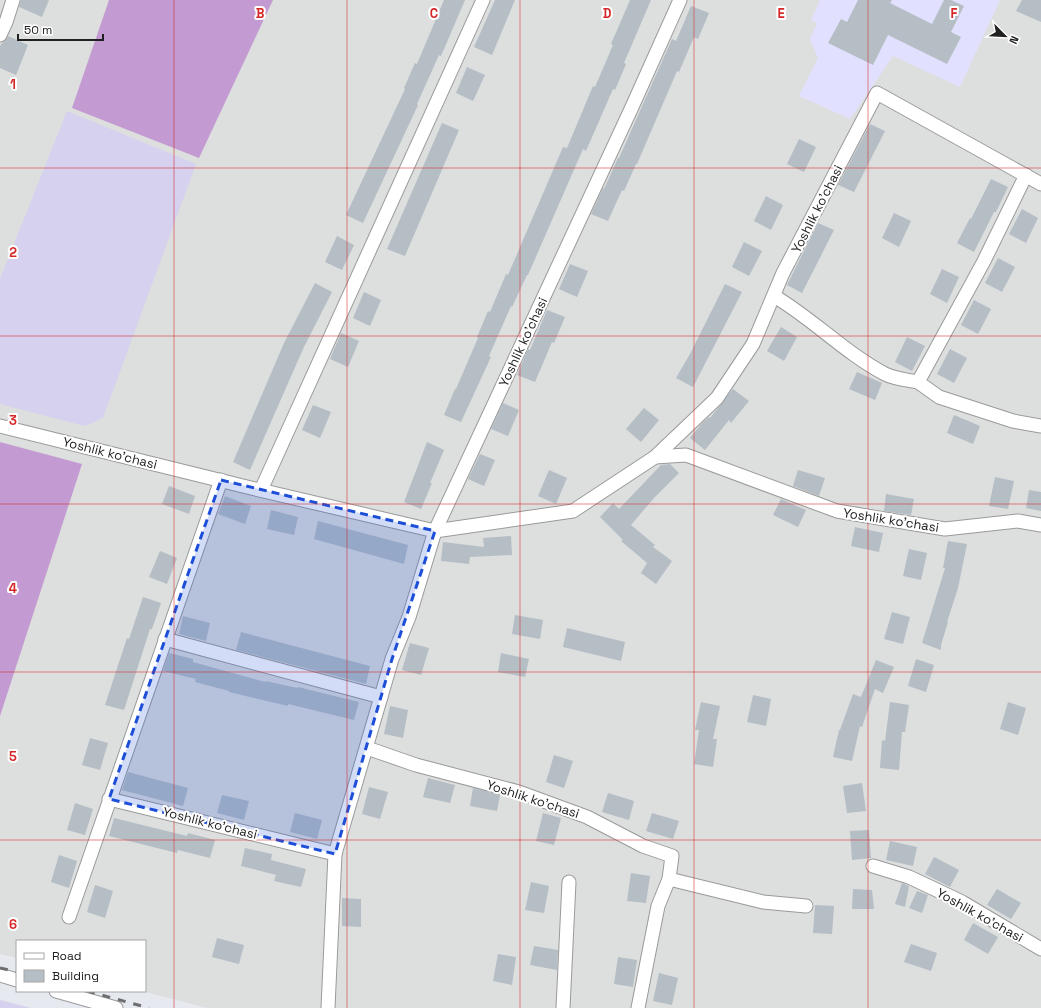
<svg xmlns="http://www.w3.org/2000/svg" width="1041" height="1008" font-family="'Space Grotesk',sans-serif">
<rect width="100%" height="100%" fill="#e6e9f0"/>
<path fill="#dddede" d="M0,0H1041V1008H207L142,991H145V941H17V958L0,954Z"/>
<path fill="#e2e0ff" d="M820,0H1000L960,87L893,56L850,119L799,96L818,58L810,39L817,23L811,20Z"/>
<g fill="#d5d1ef">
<path d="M67,111L196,164L103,418L85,426L0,404V279Z"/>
<path d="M0,1000L31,1008H0Z"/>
</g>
<g fill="#c39ad1">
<path d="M109,0H273L199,158L72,108Z"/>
<path d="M0,442L82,464L0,716Z"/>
</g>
<g fill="#b5bec5">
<path d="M21,0H49L42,17L19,7Z"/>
<path d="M444,0H465L441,56L439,55L417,104L418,105L363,223L346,215L405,89L404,88L415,63L417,64Z"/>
<path d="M495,0H515L492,55L474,47Z"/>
<path d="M630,0H651L624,63L626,64L615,90L613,89L586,151L583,149L528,275H527L512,307L511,306L489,356L491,357L461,422L444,415L455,389H456L478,338L477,337L488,311L490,312L506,274L508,275L563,147L567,148L593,86L595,87L613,45L611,44Z"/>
<path d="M858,0H892L890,3L932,24L944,0H951L964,6L951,32L961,37L947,64L888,35L873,65L828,43L841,19L847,22Z"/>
<path d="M1022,0H1041V22L1016,11Z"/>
<path d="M691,6L709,13L698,39L694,37L679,72L677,71L637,164H636L624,191L622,190L608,221L591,214L603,188L604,189L618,158H619L672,39L676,41Z"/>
<path d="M8,36L28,45L16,75L0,68V46L2,43L5,41Z"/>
<path d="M467,67L485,75L473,101L456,93Z"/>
<path d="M442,123L459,130L405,256L387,249Z"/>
<path d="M870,124L885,131L854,192L838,185Z"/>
<path d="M799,139L816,147L804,172L787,164Z"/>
<path d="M991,179L1008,187L996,212H994L974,252L957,243L970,218L971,219Z"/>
<path d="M766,196L783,205L771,230L754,221Z"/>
<path d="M1022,209L1038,218L1026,243L1009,234Z"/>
<path d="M894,213L911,221L899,247L882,238Z"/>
<path d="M818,223L834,230L802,293L787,285Z"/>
<path d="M337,236L354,245L342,270L325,262Z"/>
<path d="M744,242L762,251L749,276L732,267Z"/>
<path d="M998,258L1015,267L1002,292L985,283Z"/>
<path d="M570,264L588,271L577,297L559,289Z"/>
<path d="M942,269L959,277L947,303L930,294Z"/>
<path d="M315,283L332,292L303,349L250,470L233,462L284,343Z"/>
<path d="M725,284L742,292L693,387L676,378L690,354Z"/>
<path d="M364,292L381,300L370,326L353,318Z"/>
<path d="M974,300L991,309L978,334L961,325Z"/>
<path d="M547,310L565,317L554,343L552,342L535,382L517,375L528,349L530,350Z"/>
<path d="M781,327L797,337L784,361L767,351Z"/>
<path d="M341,333L359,341L348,367L330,359Z"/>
<path d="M907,337L925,346L912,371L895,362Z"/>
<path d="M950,349L967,358L954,383L937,374Z"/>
<path d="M857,372L882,383L875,400L849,389Z"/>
<path d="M733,389L749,401L731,423L729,420L705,450L690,438L702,423L709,417L710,418Z"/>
<path d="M503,403L519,410L508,436L491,429Z"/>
<path d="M313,405L331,412L320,438L302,430Z"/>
<path d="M644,408L659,420L641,442L626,429Z"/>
<path d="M954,415L980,426L973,444L947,433Z"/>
<path d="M427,442L444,450L430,483H432L421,509L404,502Z"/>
<path d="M480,454L495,460L484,486L468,479Z"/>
<path d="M670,464L679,473L654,498L631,525L655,545L653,547L672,561L656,584L641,573L647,563L621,541L623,540L600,517L613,503L619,509L661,465Z"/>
<path d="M549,470L567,478L556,504L538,496Z"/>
<path d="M798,470L825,478L819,496L793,486Z"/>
<path d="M995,477L1014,481L1008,509L989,506Z"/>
<path d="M169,486L195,496L189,514L162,504Z"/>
<path d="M1029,490L1041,492V511L1026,508Z"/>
<path d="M886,494L914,499L911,515L884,511Z"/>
<path d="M225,496L251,506L245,524L218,514Z"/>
<path d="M781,499L806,510L798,527L773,515Z"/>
<path d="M271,510L298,517L294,535L267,529Z"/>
<path d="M318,521L408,545L404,564L314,539Z"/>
<path d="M855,527L883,533L879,552L851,546Z"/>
<path d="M511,536L512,555L470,557L469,564L441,561L443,542L484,547L483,538Z"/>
<path d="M948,541L967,544L958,588L947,622H948L941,645V650L922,643L945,568H943Z"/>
<path d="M909,549L927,553L921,580L903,576Z"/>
<path d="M160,551L177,558L167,584L149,577Z"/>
<path d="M143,597L161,603L152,629H150L124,710L105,705L127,638L129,639Z"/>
<path d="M892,612L910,617L903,644L884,639Z"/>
<path d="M515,615L543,620L540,639L512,634Z"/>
<path d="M183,616L210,623L206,641L179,634Z"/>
<path d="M567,628L625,642L621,661L563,647Z"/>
<path d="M241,632L370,666L366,684L236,650Z"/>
<path d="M410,643L429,648L421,675L402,670Z"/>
<path d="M169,653L193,659V662L265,682L266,681L297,688L298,687L359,702L354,720L288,704V706L229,692V691L195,682L196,679L163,671Z"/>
<path d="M501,653L529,659L525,677L498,672Z"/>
<path d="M916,659L934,665L926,692L908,686Z"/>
<path d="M876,660L894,667L883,693L875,689L862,727L860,726L852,761L833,757L839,730H840L853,694L861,697Z"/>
<path d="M753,695L771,699L766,726L747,722Z"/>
<path d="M701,702L720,706L713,739H717L713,767L694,764L699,730H695Z"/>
<path d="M890,702L909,705L905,732H902L899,770L880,768L882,740L885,741Z"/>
<path d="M1008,702L1026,708L1018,735L1000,729Z"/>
<path d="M390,706L408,710L403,738L384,734Z"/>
<path d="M90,738L108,743L100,770L82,765Z"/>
<path d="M554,755L573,761L564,788L546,782Z"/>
<path d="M128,772L188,788L183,806L122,790Z"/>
<path d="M428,778L455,785L450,803L423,797Z"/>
<path d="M862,783L866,811L847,813L843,786Z"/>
<path d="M369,787L388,792L380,819L362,814Z"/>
<path d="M473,788L500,795L497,811L470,806Z"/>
<path d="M608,793L634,801L629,820L602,812Z"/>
<path d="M222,795L249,801L244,820L217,813Z"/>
<path d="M75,803L93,809L85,835L67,830Z"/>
<path d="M295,813L322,820L317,839L290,832Z"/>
<path d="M543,813L561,818L554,845L536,841Z"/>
<path d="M652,813L679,821L673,839L646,831Z"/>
<path d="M114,818L187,836L188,833L215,840L210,858L178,850L177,853L109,836Z"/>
<path d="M869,830L871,858L852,860L850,831Z"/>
<path d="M890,841L917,847L913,866L886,860Z"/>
<path d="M245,848L272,854L271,860L306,869L301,887L274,881L276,875L241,866Z"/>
<path d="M59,855L77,861L69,888L51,882Z"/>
<path d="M934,857L959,870L950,887L925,874Z"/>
<path d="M631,873L650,876L646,903L627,901Z"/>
<path d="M531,882L549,886L544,913L525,910Z"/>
<path d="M902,883L909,886L905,907L895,904Z"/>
<path d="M95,885L113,891L105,918L87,912Z"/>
<path d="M853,889L872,890L874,909H852Z"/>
<path d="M997,889L1021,903L1011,919L987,905Z"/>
<path d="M917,891L928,895L922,913L909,908Z"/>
<path d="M342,898L361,899V927L342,926Z"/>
<path d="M815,905L834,906L832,934L813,933Z"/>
<path d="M973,923L998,937L988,954L964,940Z"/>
<path d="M217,938L244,945L239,964L212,957Z"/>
<path d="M911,944L937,953L931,971L904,962Z"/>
<path d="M534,946L558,950L557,970L530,965Z"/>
<path d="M498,954L516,957L512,985L493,981Z"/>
<path d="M618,957L637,960L633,987L614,984Z"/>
<path d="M659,973L678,978L672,1005L653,1001Z"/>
</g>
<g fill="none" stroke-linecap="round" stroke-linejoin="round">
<defs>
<g id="minor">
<path d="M0,35L6,22L13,0"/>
<path d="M1026,175L984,261L918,382L939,397L1013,421L1041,426"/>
<path d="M774,296C813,319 845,353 885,374C895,379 908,380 918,382"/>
<path d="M0,426L251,488L435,531L573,511L655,457L717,398L753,344L783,273L877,93L1041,184"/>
<path d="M655,457L686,455L837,511L945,529L1018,521L1041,525"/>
<path d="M261,490L483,0"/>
<path d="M165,639L381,697"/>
<path d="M367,748L416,765L519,792L587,817L643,846L672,856L669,879L658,906L638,1008"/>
<path d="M109,799L335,854"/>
<path d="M873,866L909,877L962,902L1041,949"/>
<path d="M669,879L763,902L806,906"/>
<path d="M69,917L221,480"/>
<path d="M0,975L17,980"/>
<path d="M56,991L116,1008"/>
<path d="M328,1008L335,854L392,659L409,617L435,531L632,107L680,0"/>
<path d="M563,1008L569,882"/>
</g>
</defs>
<use href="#minor" stroke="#9a9a9a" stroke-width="15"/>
<use href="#minor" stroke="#fff" stroke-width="13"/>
<g stroke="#6e6e6e" stroke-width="3" stroke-dasharray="8 8" stroke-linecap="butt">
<path d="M0,968L17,972"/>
<path d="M87,991L149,1008"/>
</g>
</g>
<path fill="#1d4ed8" fill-opacity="0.2" stroke="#1d4ed8" stroke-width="3" stroke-dasharray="8 5" stroke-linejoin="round" d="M221,480L435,531L392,659L335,854L109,799Z"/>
<path fill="none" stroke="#d62828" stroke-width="1" stroke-opacity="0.55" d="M174,0V1008M347,0V1008M520,0V1008M694,0V1008M868,0V1008M0,168H1041M0,336H1041M0,504H1041M0,672H1041M0,840H1041"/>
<g text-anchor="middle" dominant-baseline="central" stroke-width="4" stroke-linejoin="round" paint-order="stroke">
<g font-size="13" fill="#202020" stroke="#fff">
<text transform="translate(817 209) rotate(-63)">Yoshlik ko'chasi</text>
<text transform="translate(523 342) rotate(-65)">Yoshlik ko'chasi</text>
<text transform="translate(110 453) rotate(14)">Yoshlik ko'chasi</text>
<text transform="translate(891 520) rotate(9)">Yoshlik ko'chasi</text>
<text transform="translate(533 799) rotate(18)">Yoshlik ko'chasi</text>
<text transform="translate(210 823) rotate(14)">Yoshlik ko'chasi</text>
<text transform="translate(980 915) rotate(29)">Yoshlik ko'chasi</text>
</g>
</g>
<g font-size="13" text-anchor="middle" font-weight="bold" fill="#d62828" stroke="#fff" stroke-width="4" stroke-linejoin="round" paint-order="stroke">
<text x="260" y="18">B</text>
<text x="434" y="18">C</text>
<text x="607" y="18">D</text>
<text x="781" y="18">E</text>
<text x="954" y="18">F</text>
<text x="13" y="89">1</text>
<text x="13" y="257">2</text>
<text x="13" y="425">3</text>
<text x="13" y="593">4</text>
<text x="13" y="761">5</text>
<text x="13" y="929">6</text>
</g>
<rect x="16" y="940" width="130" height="52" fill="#ffffff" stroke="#a6a6a6"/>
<rect x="24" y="953" width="20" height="6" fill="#ffffff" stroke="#a6a6a6"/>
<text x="52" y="960" font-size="12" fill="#202020">Road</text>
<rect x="24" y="970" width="20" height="12" fill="#b5bec5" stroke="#a6a6a6"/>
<text x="52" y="980" font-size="12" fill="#202020">Building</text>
<g transform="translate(1005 36) rotate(114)" stroke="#ffffff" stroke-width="3" paint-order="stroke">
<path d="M0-3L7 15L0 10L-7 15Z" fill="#202020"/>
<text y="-6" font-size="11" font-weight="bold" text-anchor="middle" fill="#202020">N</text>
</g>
<path d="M18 34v6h85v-6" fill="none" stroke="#202020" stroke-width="2"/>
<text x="24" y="34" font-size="12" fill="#202020" stroke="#ffffff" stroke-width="3" paint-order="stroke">50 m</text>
</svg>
